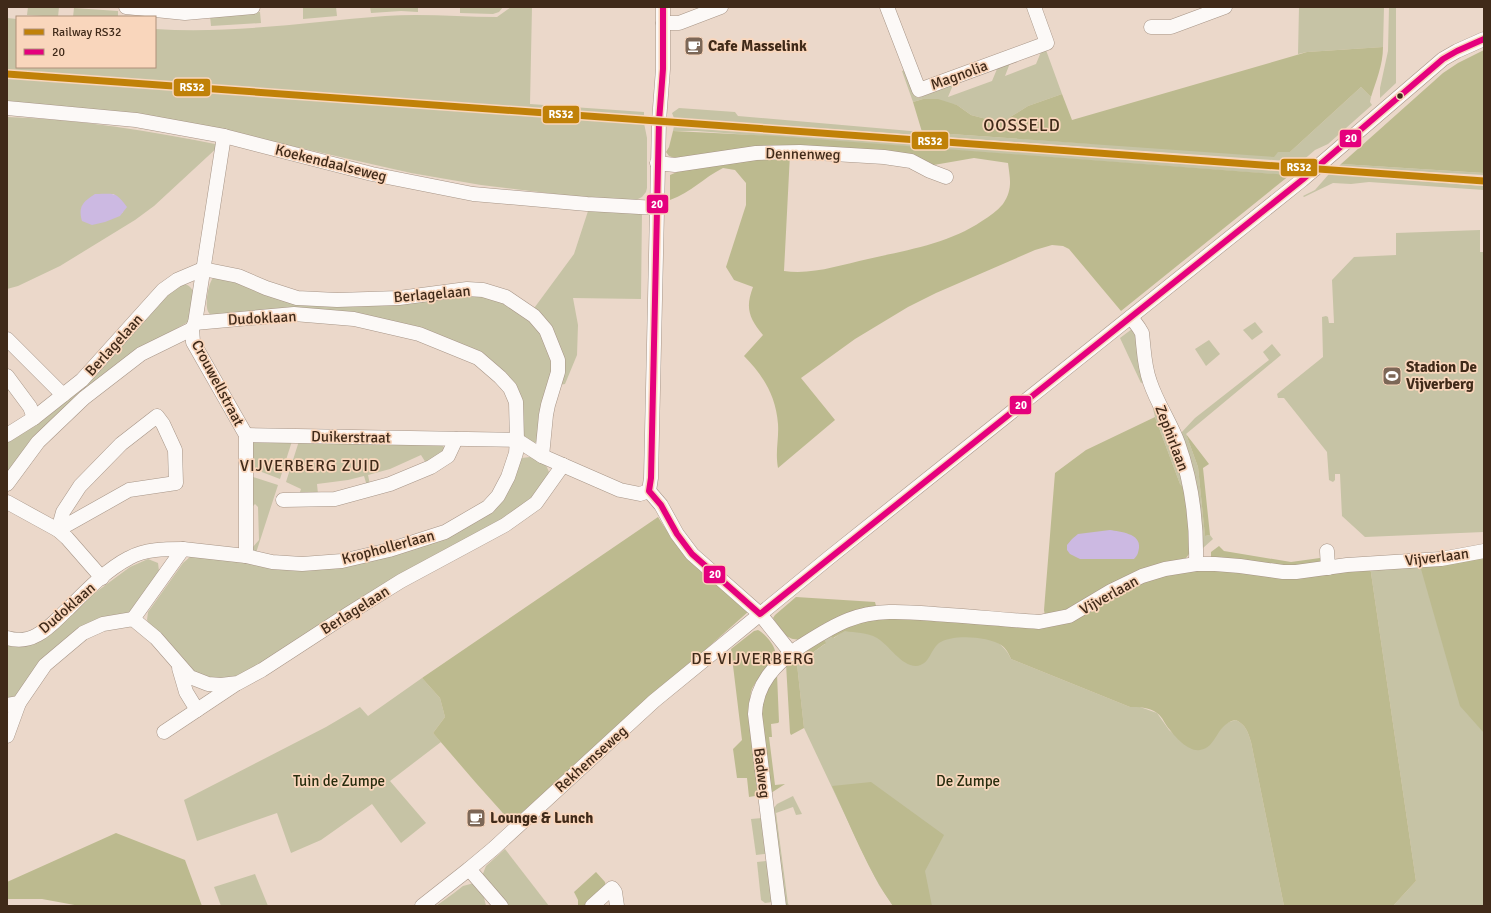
<svg xmlns="http://www.w3.org/2000/svg" width="1491" height="913" font-family="Signika,sans-serif">
<rect width="100%" height="100%" fill="#ebd8ca"/>
<g fill="#c6c3a5" fill-rule="evenodd">
<path d="M28,7H59L58,17L27,15Z"/>
<path d="M319,7H336L337,16L303,19V8Z"/>
<path d="M370,7H418V12L401,11L371,13Z"/>
<path d="M460,7H503L499,12L493,14L460,13Z"/>
<path d="M511,7H532L530,104L644,112V117L7,72V18L17,19V67H155V29C232,34 308,22 385,16C422,13 460,17 497,17Z"/>
<path d="M1299,7H1384L1383,47L1307,52L1298,54Z"/>
<path d="M1389,7H1396V83L1380,98V88L1388,51Z"/>
<path d="M74,8L118,11V17H73Z"/>
<path d="M260,12L261,23L211,26L210,16Z"/>
<path d="M1046,50L1062,94L1028,106L1007,119L994,121L971,115L957,105L923,99L913,102L902,71L906,70L918,98L953,85L948,97L992,81L997,69L1010,63L1005,76L1036,64L1041,52Z"/>
<path d="M7,76L644,123L647,138V188L646,192L642,197L636,200H604L481,185L411,173L239,134L7,105Z"/>
<path d="M1361,87L1371,97L1370,102L1372,105L1328,144L1315,150L1301,162L674,118L672,113L679,108L735,112L738,116L922,132L1080,143L1290,152Z"/>
<path d="M7,117C79,119 149,131 220,145L154,206L135,220L60,266L18,286L7,289ZM95,194H114L123,213Z"/>
<path d="M674,126L1209,164L1287,172L1286,175L697,131H673Z"/>
<path d="M1341,164L1484,173V175L1338,167Z"/>
<path d="M1329,174L1484,186V190L1369,182L1351,184L1333,183L1304,197L1303,196L1315,190Z"/>
<path d="M589,208L642,211L641,299L573,298L578,325L577,355L565,384L560,385L562,372L532,311L574,254Z"/>
<path d="M1480,230V252H1484V532L1365,537L1342,516L1340,474H1335V480L1333,482L1329,480L1327,452L1284,398H1278L1277,394L1323,357L1322,317L1326,316L1328,317L1329,323H1334L1332,280L1354,257L1396,255V233Z"/>
<path d="M213,278H231L261,293L452,298L479,295L498,301L519,311L538,329L549,349L552,371L539,440L533,444L523,438L513,384L400,325L214,317C212,316 210,315 209,313C204,307 208,284 213,278Z"/>
<path d="M180,283C187,284 191,286 194,293L188,322L131,354L7,477V442L98,369L134,333L169,291Z"/>
<path d="M1255,322L1263,332L1252,340L1243,330Z"/>
<path d="M1132,329H1134L1187,490L1180,484L1155,417L1151,400L1143,382L1141,383L1120,338Z"/>
<path d="M1209,340L1220,354L1206,366L1195,349Z"/>
<path d="M1272,344L1281,355L1186,434L1198,467L1205,536L1210,535L1213,539L1203,548L1180,434L1195,418L1269,360L1263,352Z"/>
<path d="M250,440L292,441L280,479L249,467Z"/>
<path d="M299,441L440,444L444,447L443,453L426,463L421,455L390,469L368,475L370,485L367,486L364,476L348,480L317,484L318,494L299,495L301,489L286,482Z"/>
<path d="M530,457L545,463L549,472C544,491 525,504 510,515L241,677L208,680L191,672L152,628L147,620L148,612L183,563L191,556L299,570L465,526L522,458Z"/>
<path d="M250,476L278,485L255,556L252,548L259,540L258,507L255,504L252,507Z"/>
<path d="M1484,549V906H1393L1416,881L1370,566Z"/>
<path d="M148,559L158,563L159,571L131,613L95,624L14,698L7,699V644L88,598L130,567Z"/>
<path d="M970,626C986,635 1004,642 1011,659L1130,707H1140L1157,713L1169,730L1189,747L1218,732L1226,723L1236,720C1246,725 1248,732 1251,742L1284,906H893L879,885L869,866L804,728L797,664L825,644L823,639L830,635L834,638L848,628Z"/>
<path d="M422,678L440,698L445,717L433,733L441,742L390,781L426,823L401,843L372,804L321,840L291,853L277,813L197,841L184,800L326,727L360,707L368,716Z"/>
<path d="M793,796L802,814L796,815L793,807L776,813L788,904L790,906H783L773,809L777,804Z"/>
<path d="M762,818L768,850L765,854L756,855L751,819Z"/>
<path d="M505,849L549,906H508L482,876L486,866Z"/>
<path d="M766,861L770,863L773,902L765,903L761,900L757,862Z"/>
<path d="M255,874L268,906H221L214,887Z"/>
<path d="M474,883L483,893L486,906H436L454,893L463,886Z"/>
</g>
<g fill="#bcba8f">
<path d="M1383,47C1383,65 1376,81 1371,97L1361,87L1290,152H1278L1274,157L922,132L913,102L923,99H938L957,105L971,115L994,121L1007,119L1028,106L1062,94L1072,120L1307,52Z"/>
<path d="M1484,50V173L1341,164L1443,73L1458,63Z"/>
<path d="M673,131L775,136L1290,175L1121,311L1069,249L1063,246L1052,245L1035,250L936,293L908,307L855,339L801,378L835,420L778,468C775,451 779,440 778,424C776,396 763,375 744,356L763,335C749,318 745,308 753,287L734,280L726,267L746,205V183L735,170L723,168C703,178 692,192 670,200V175L677,172L761,156L790,154L784,271C813,275 840,265 868,259C907,250 948,244 982,221C990,216 997,211 1003,204C1013,189 1010,179 1008,163L974,158L928,166L914,157L893,154L830,148H778L731,152L696,159L680,160L669,156L666,152L669,147Z"/>
<path d="M1155,417L1180,484L1187,490L1189,554L1186,558L1174,561L1076,608L1045,616L1044,610L1055,473L1086,450Z"/>
<path d="M1186,434L1209,464L1203,468L1210,535L1205,536L1198,467Z"/>
<path d="M658,517C678,551 719,584 749,611L511,822L476,783L433,733L445,717L440,698L422,678Z"/>
<path d="M1219,546L1224,551L1291,562L1320,558V564L1298,568L1211,557V552Z"/>
<path d="M1484,554V733L1460,706L1419,562Z"/>
<path d="M1370,566L1416,881L1393,906H1284L1251,742C1248,732 1246,725 1236,720C1216,723 1217,748 1200,750C1189,752 1176,738 1170,730C1165,725 1163,717 1157,713C1149,707 1138,707 1130,707L1011,659C1009,654 1006,648 1001,645C988,636 951,634 939,643C930,650 930,665 916,666C901,666 889,645 877,638C867,632 855,633 845,631L833,638L830,635L844,628L875,617L1035,625L1119,591L1175,571Z"/>
<path d="M796,597L875,602L876,606L802,639C786,642 782,630 773,618L775,615Z"/>
<path d="M758,630C764,633 774,644 775,651C778,659 754,680 751,692C748,706 752,721 753,735C756,755 758,775 761,795L749,797L747,778H737L733,749L742,740L731,649L754,631Z"/>
<path d="M823,639L826,643L797,664L804,728L791,735L790,733L786,664Z"/>
<path d="M777,674L779,722L778,723L771,724L772,737H769L775,785L785,784L771,793L760,700Z"/>
<path d="M871,782L944,835L925,871L932,906H893C867,869 851,827 832,786Z"/>
<path d="M116,833L185,860L202,906H80L42,899H7V882Z"/>
<path d="M596,872L605,882L606,888L586,906H578V900L574,892Z"/>
</g>
<g fill="#ccb9e2">
<path d="M95,194C115,194 115,191 127,207L120,216L105,222L92,225L82,221C78,206 83,202 95,194Z"/>
<path d="M1110,530C1120,532 1141,533 1139,548C1138,553 1138,555 1134,559H1080L1070,554L1067,550V545L1072,539L1078,534Z"/>
</g>
<g fill="none" stroke-linecap="round" stroke-linejoin="round">
<defs>
<g id="minor">
<path d="M126,7L185,13L253,7"/>
<path d="M663,7V69L659,121L651,478L649,491L661,505L677,534L692,554L760,614L791,653"/>
<path d="M887,7L919,90L1047,43L1034,7"/>
<path d="M663,23H679L721,7"/>
<path d="M1151,27H1171L1225,7"/>
<path d="M7,108L136,120L224,136L372,174L473,194L587,204L657,208"/>
<path d="M657,163L675,165L756,153L800,152L884,157L911,161L930,171L946,177"/>
<path d="M1131,317L1139,328L1142,333C1144,350 1144,366 1150,382C1157,403 1170,422 1178,443C1192,482 1197,523 1196,564"/>
<path d="M195,323L224,136"/>
<path d="M192,329L193,342L246,435V556"/>
<path d="M7,339L63,395"/>
<path d="M7,376L30,407L34,418"/>
<path d="M157,416L163,424L175,450L176,483L129,490L58,530L63,512L80,486L121,444Z"/>
<path d="M7,435L34,418L82,380L163,290L177,280L203,269L238,276L266,288L297,298L337,300L399,298L467,289L483,290L506,297L534,316L546,330L558,360V372L548,405L546,415L542,456"/>
<path d="M246,435L517,440L542,456L620,490L640,494L649,491"/>
<path d="M7,484L38,442L84,398L141,354L192,329L195,323L294,314L354,319L419,334L478,358L500,377L510,388L516,402L517,440L516,453L508,477L498,496L488,507L445,532L389,550L342,561L302,564L272,562L246,556L183,549"/>
<path d="M283,500L335,499L390,484L431,467L448,456L456,439"/>
<path d="M7,502L58,530L67,538L102,578"/>
<path d="M1327,551L1328,568"/>
<path d="M7,638C17,641 28,640 37,635C49,629 58,618 68,609C86,591 106,570 129,558C145,549 165,549 183,549L133,619"/>
<path d="M179,668L186,692L197,710"/>
<path d="M7,705L19,703L45,665L83,633L103,624L133,619L156,638L190,677L208,684L221,685L238,683L262,670L348,614L401,581L505,525L536,503L563,465"/>
<path d="M164,732L236,684"/>
<path d="M7,736L19,703"/>
<path d="M469,869L501,906"/>
<path d="M422,906L469,869L493,849L654,701L830,557L1302,180L1443,59L1457,51L1484,39"/>
<path d="M592,906L612,888L615,892L617,906"/>
<path d="M779,906L755,714C756,684 775,664 798,648C814,638 830,627 848,620C879,607 916,613 948,615C978,617 1008,620 1039,622L1069,616L1111,591L1142,576L1165,569L1196,564H1215L1240,566L1283,572H1296L1347,565L1441,559L1484,551"/>
</g>
</defs>
<use href="#minor" stroke="#a79587" stroke-width="15"/>
<use href="#minor" stroke="#fcf9f7" stroke-width="14"/>
<defs>
<path id="bus-1" d="M663,7V69L659,121L651,478L649,491L661,505L677,534L692,554L760,614L1302,180L1443,59L1457,51L1484,39"/>
</defs>
<use href="#bus-1" stroke="#f9d6bc" stroke-width="9"/>
<use href="#bus-1" stroke="#e5007d" stroke-width="6"/>
<defs>
<path id="rail-1" d="M7,74L1484,181"/>
</defs>
<use href="#rail-1" stroke="#f9d6bc" stroke-width="10"/>
<use href="#rail-1" stroke="#c08108" stroke-width="7"/>
</g>
<defs>
<symbol id="cafe-square" viewBox="-11 -11 22 22"><rect x="-9" y="-9" width="18" height="18" rx="4" fill="#7c6757" stroke="#f9d6bc"/><path d="M-5.5-4.5H6V0H3Q3 3.5 0 3.5H-2.5Q-5.5 3.5-5.5 0ZM3-3.2v2h1.7v-2ZM-6 4.5H4V6H-6Z" fill="#fff"/></symbol>
<symbol id="stadium-square" viewBox="-11 -11 22 22"><rect x="-9" y="-9" width="18" height="18" rx="4" fill="#7c6757" stroke="#f9d6bc"/><path d="M0-5a6.5 5 0 1 0 0 10a6.5 5 0 1 0 0-10ZM-3.5-1.8h7v3.6h-7Z" fill="#fff"/></symbol>
</defs>
<g fill-rule="evenodd">
<use href="#cafe-square" x="683" y="35" width="22" height="22"/>
<use href="#stadium-square" x="1381" y="365" width="22" height="22"/>
<use href="#cafe-square" x="465" y="807" width="22" height="22"/>
</g>
<circle fill="#402a19" stroke="#f9d6bc" stroke-width="1.5" cx="1400" cy="96" r="3.5"/>
<g text-anchor="middle" dominant-baseline="central" stroke-width="3.5" stroke-linejoin="round" paint-order="stroke">
<g font-size="15" font-weight="bold" fill="#402a19" stroke="#f9d6bc" text-anchor="start">
<text x="708" y="46">Cafe Masselink</text>
<text x="1406" y="367">Stadion De<tspan x="1406" dy="17">Vijverberg</tspan></text>
<text x="490" y="818">Lounge &amp; Lunch</text>
</g>
<g font-size="15" fill="#402a19" stroke="#f9d6bc">
<text transform="translate(959 75) rotate(-20)">Magnolia</text>
<text transform="translate(803 154) rotate(1)">Dennenweg</text>
<text transform="translate(331 163) rotate(14)">Koekendaalseweg</text>
<text transform="translate(432 294) rotate(-5)">Berlagelaan</text>
<text transform="translate(262 318) rotate(-3)">Dudoklaan</text>
<text transform="translate(114 345) rotate(-48)">Berlagelaan</text>
<text transform="translate(218 383) rotate(62)">Crouwellstraat</text>
<text transform="translate(351 437) rotate(1)">Duikerstraat</text>
<text transform="translate(1172 438) rotate(69)">Zephirlaan</text>
<text transform="translate(388 547) rotate(-15)">Krophollerlaan</text>
<text transform="translate(1437 557) rotate(-7)">Vijverlaan</text>
<text transform="translate(1109 595) rotate(-29)">Vijverlaan</text>
<text transform="translate(67 608) rotate(-41)">Dudoklaan</text>
<text transform="translate(355 610) rotate(-32)">Berlagelaan</text>
<text transform="translate(591 759) rotate(-42)">Rekhemseweg</text>
<text transform="translate(762 773) rotate(83)">Badweg</text>
</g>
<g font-size="15" fill="#282d0e" stroke="#f9d6bc">
<text x="339" y="781">Tuin de Zumpe</text>
<text x="968" y="781">De Zumpe</text>
</g>
<g font-size="16" letter-spacing="1" fill="#402a19" stroke="#f9d6bc">
<text x="310" y="466">VIJVERBERG ZUID</text>
<text x="753" y="659">DE VIJVERBERG</text>
</g>
<g font-size="17" letter-spacing="1" fill="#402a19" stroke="#f9d6bc">
<text x="1022" y="125">OOSSELD</text>
</g>
</g>
<g stroke="#f9d6bc" stroke-width="1.5">
<rect x="173" y="78" width="38" height="19" rx="4" fill="#c08108"/>
<rect x="542" y="105" width="38" height="19" rx="4" fill="#c08108"/>
<rect x="1339" y="129" width="23" height="19" rx="4" fill="#e5007d"/>
<rect x="911" y="131" width="38" height="19" rx="4" fill="#c08108"/>
<rect x="1280" y="158" width="38" height="19" rx="4" fill="#c08108"/>
<rect x="646" y="194" width="23" height="20" rx="4" fill="#e5007d"/>
<rect x="1009" y="395" width="23" height="20" rx="4" fill="#e5007d"/>
<rect x="703" y="565" width="23" height="19" rx="4" fill="#e5007d"/>
</g>
<g font-size="11" text-anchor="middle" font-weight="bold" fill="#fff">
<text x="192" y="91">RS32</text>
<text x="561" y="118">RS32</text>
<text x="1351" y="142">20</text>
<text x="930" y="145">RS32</text>
<text x="1299" y="171">RS32</text>
<text x="657" y="208">20</text>
<text x="1021" y="409">20</text>
<text x="715" y="578">20</text>
</g>
<rect width="1491" height="913" fill="none" stroke="#402a19" stroke-width="16"/>
<rect x="16" y="16" width="140" height="52" fill="#f9d6bc" stroke="#af917b"/>
<rect x="24" y="29" width="20" height="6" fill="#c08108" stroke="#af917b"/>
<text x="52" y="36" font-size="12" fill="#402a19">Railway RS32</text>
<rect x="24" y="49" width="20" height="6" fill="#e5007d" stroke="#af917b"/>
<text x="52" y="56" font-size="12" fill="#402a19">20</text>
</svg>
